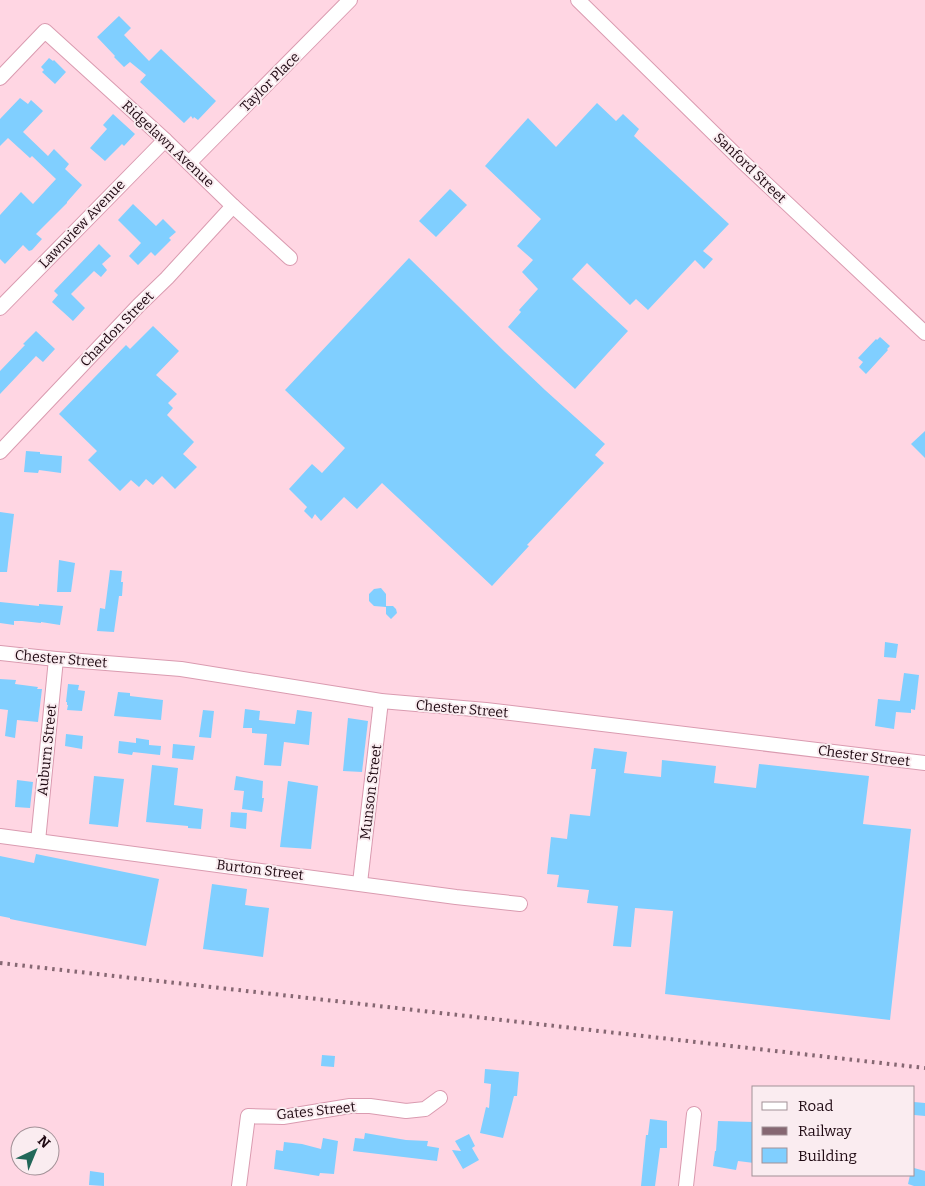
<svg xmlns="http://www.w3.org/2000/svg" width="925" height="1186" font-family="Bitter,serif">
<rect width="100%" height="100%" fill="#ffd6e3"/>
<g fill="#80cfff">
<path d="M119,16L131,28L124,35L149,61L161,49L216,101L198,120L194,117L193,119L191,116L184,123L140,82L146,75L130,62L124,67L114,57L115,56L97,37Z"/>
<path d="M49,58L53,61L54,60L66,72L55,84L42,72L44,70L41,67Z"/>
<path d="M20,98L28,104L31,100L43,111L23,132L48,156L54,149L69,164L65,169L82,185L67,202V203L36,234L42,239L32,250L29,251L23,245L5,264L0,259V215L21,192L33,204L56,179L32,156L30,158L8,138L0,146V119Z"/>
<path d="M597,103L616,121L623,114L639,129L634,136L729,224L703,251L713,259L704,269L695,260L648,310L636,299L630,305L587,263L572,279L628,331L575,389L508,327L521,312L519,310L538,289L522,272L533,260L517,246L541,219L485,166L528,118L556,147Z"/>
<path d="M113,114L135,134L124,146L122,144L105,161L90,148L107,129L103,125Z"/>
<path d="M450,189L467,205L436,237L419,221Z"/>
<path d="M133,204L156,226L163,219L176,232L169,238L171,240L155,256L151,252L138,265L129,256L141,243L118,220Z"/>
<path d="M99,244L111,256L102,264L107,270L101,277L94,271L71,294L85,308L73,321L52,302L58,295L54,291Z"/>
<path d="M409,258L505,352L545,390L605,444L595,455L604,463L527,545L529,546L492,586L382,483L357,509L344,497L321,521L315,514L312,519L304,511L307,507L289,489L312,464L322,473L345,448L285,390Z"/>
<path d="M153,326L179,351L156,375L177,394L168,403L173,408L167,415L194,442L183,454L197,467L175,489L162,476L153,485L146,479L139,487L131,480L120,491L88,460L97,451L59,414L126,345L130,349Z"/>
<path d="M36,331L55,349L43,362L36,356L0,394V371L25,345L23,344Z"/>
<path d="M880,337L890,346L887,349L888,350L866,374L859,367L863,362L858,358L876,339L877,340Z"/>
<path d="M925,431V458L911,444Z"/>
<path d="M26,451L40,452V454L62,456L61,473L39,470L38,473L24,472Z"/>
<path d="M0,512L14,514L7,572H0Z"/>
<path d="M59,560L75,563L71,592H57Z"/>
<path d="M110,570L122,571L121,582H123L122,596H119L114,632L97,631L100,608L105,609Z"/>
<path d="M381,588L386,594V606H393L396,609L397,613L391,619L386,614V607L374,606L369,601V594L374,589Z"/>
<path d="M0,602L39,606V604L63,606L60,625L41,622V623L22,621H14V625L0,623Z"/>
<path d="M885,642L898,644L896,658L884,657Z"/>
<path d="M904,673L919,675L915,710L911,709V713L896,712L894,729L875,726L878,699L900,701Z"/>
<path d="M0,679L16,680L15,684L38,687L37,689H42L38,722L17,720L15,738L5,736L8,710L0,709Z"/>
<path d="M68,684L79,685L78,690L85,691L82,711L67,710L68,705H67V702H66Z"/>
<path d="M118,692L130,693V696L163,700L161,720L114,716Z"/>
<path d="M245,709L260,711L259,720L295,724L297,710L312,712L309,745L284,742L281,766L264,765L267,734L252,733V728H243Z"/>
<path d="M203,710L214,711L211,738L199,737Z"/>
<path d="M348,718L368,721L362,772L343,771Z"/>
<path d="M66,734L83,736L82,749L65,746Z"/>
<path d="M136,738L149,740V745L161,746L160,755L133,752L132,755L118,753L119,741L136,743Z"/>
<path d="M173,744L195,746L193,760L172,758Z"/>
<path d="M594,748L627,752L624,773L661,777L662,760L716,766L714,783L756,788L759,764L869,776L863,824L911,829L890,1020L665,994L673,911L635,908L631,947L613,946L618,906L587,903L589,890L557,887L559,875L547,874L551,837L567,839L570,814L590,816L596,769H591Z"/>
<path d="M152,765L178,768L174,805L203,809L201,829L188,828V826L146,822Z"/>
<path d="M94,776L124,779L118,827L89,824Z"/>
<path d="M236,776L263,781L262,798H264L262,812L242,809L244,791L234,790Z"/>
<path d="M17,780L33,782L30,808L15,807Z"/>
<path d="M288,781L318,786L311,849L280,847Z"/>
<path d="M231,812L247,813L246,829L230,827Z"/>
<path d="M36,854L159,879L146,946L10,919V918L0,916V856L34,863Z"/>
<path d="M212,884L247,889L245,905L269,908L263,957L203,949Z"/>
<path d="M322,1055L335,1056L334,1067L321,1066Z"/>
<path d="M485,1069L519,1072L517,1096H514L503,1138L480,1133L486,1107L489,1108L491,1084L484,1083Z"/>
<path d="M914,1102L925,1103V1116L914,1115Z"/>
<path d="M650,1119L667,1121V1148H660L655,1186H641L646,1135H648Z"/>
<path d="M718,1121L754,1122V1163L738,1161L736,1170L713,1166L715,1151H716Z"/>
<path d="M365,1133L406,1140L428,1141L427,1146L439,1148L437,1161L353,1151L355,1138L364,1139Z"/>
<path d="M469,1134L475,1146L472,1148L479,1160L463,1169L452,1150L461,1151L455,1141Z"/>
<path d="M323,1138L338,1141L334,1174L320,1173L319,1176L274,1169L276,1150L283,1151L284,1142L302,1144L321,1149Z"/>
<path d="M914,1168L925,1171V1186H914L908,1184L910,1175H914Z"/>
<path d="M90,1171L104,1173V1186L89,1185Z"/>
</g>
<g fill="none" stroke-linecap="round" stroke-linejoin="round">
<defs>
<g id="street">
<path d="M578,0L743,162L925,333"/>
<path d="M0,78L45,31L165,140L233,206L290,258"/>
<path d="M189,163L350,0"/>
<path d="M0,308L165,140"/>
<path d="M0,452L139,305L167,278L233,206"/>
<path d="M0,653L56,659L181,669L381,701L486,710L925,763"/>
<path d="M0,836L456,897L520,904"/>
<path d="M38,841L56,659"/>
<path d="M360,883L381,701"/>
<path d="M239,1186L248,1116L283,1117L350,1106H370L406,1111L425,1109L440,1098"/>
<path d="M686,1186L694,1114"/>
</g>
</defs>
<use href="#street" stroke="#da9bb0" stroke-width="16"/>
<use href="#street" stroke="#fff" stroke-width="14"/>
<path stroke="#866772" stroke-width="4" stroke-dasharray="2.5 5" stroke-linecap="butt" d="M0,963L925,1068"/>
</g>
<g text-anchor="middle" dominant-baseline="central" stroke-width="4" stroke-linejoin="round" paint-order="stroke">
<g font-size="14" fill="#1f0912" stroke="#faecf0">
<text transform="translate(270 82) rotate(-45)">Taylor Place</text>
<text transform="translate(168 144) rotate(43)">Ridgelawn Avenue</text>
<text transform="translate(750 168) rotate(44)">Sanford Street</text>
<text transform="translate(82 224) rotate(-46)">Lawnview Avenue</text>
<text transform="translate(117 329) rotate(-46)">Chardon Street</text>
<text transform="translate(61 659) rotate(5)">Chester Street</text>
<text transform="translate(462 709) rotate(5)">Chester Street</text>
<text transform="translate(47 750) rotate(-84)">Auburn Street</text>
<text transform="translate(864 756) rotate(7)">Chester Street</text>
<text transform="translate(371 792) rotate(-83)">Munson Street</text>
<text transform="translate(260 870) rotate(7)">Burton Street</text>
<text transform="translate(316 1111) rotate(-6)">Gates Street</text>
</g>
</g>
<rect x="752" y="1086" width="162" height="90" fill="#faecf0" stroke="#a29197"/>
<rect x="762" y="1102" width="25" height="8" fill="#ffffff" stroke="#a29197"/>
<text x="798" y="1111" font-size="15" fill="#1f0912">Road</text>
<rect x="762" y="1127" width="25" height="8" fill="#866772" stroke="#a29197"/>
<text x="798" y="1136" font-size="15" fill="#1f0912">Railway</text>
<rect x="762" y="1148" width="25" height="15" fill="#80cfff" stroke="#a29197"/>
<text x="798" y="1161" font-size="15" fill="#1f0912">Building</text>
<g transform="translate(35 1151) rotate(44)"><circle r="24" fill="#faecf0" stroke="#a29197"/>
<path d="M0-4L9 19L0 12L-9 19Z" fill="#226759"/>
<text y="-8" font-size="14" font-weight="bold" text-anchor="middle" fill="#1f0912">N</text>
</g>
</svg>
